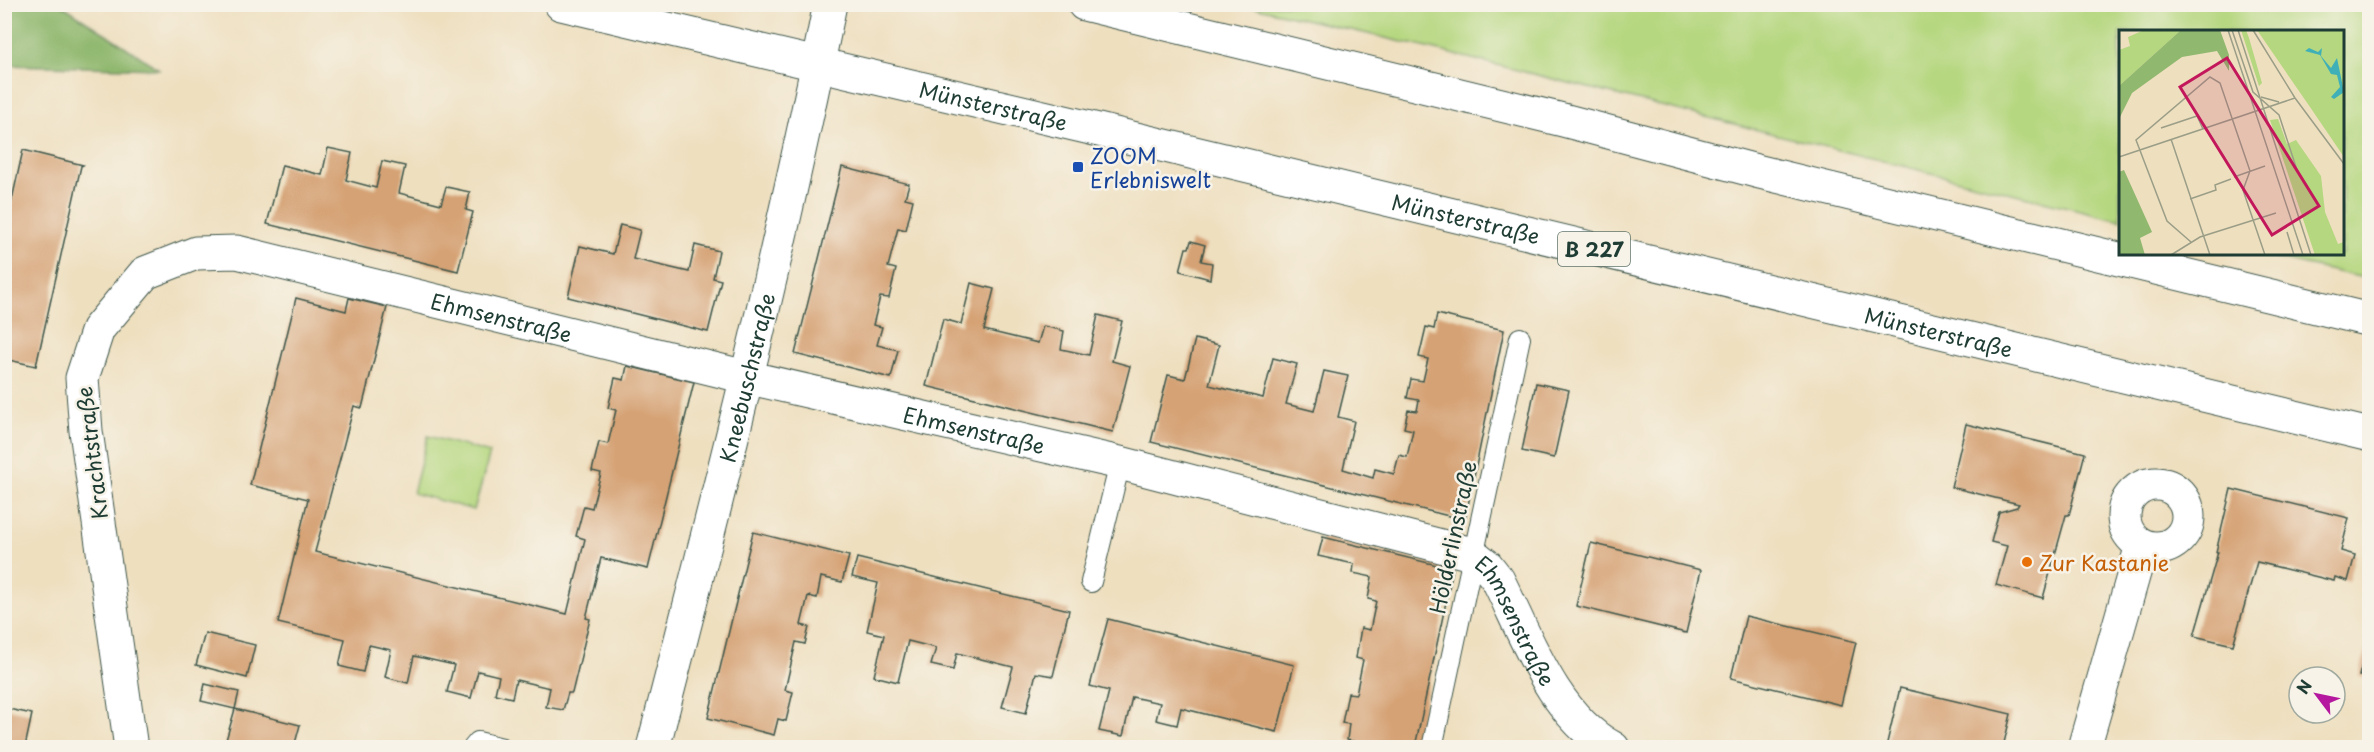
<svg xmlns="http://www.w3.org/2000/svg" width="2374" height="752" font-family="'Playpen Sans',sans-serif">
<rect width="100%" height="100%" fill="#f7f3e8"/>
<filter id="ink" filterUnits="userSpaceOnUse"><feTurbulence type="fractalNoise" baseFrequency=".0167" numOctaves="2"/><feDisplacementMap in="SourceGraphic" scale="12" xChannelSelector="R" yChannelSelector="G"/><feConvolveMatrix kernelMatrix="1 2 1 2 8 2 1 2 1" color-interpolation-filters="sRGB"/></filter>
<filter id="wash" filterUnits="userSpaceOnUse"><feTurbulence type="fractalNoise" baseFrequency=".008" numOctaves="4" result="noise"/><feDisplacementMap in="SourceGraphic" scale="24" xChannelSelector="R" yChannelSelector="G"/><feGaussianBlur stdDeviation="1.35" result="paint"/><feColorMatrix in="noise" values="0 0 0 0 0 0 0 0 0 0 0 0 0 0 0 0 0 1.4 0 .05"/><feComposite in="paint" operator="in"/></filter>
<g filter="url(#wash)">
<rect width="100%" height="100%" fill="#eedfbf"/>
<g fill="#b5d77f" stroke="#6a8a5a" stroke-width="1.5">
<path d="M1245,5H2369V279L2255,254H2342V32H2120V220L1432,49Z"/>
<path d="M428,436L490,453L474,510L413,493Z"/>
</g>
<path fill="#90b86e" stroke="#587a51" stroke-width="1.5" d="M62,4V5L159,69L5,65V5Z"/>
<g id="blocks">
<g fill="#d5a274">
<path d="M328,148L352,153L346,180L376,188L382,161L405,166L399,193L441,204L446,187L470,192L466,210L473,212L458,271L267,224L282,165L322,175Z"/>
<path d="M23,150L83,165L81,166L36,366L4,359V236Z"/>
<path d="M842,167L909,184L905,198L913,200L906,230L898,228L888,267L896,269L889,298L880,297L873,325L882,327L877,345L898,350L891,378L795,354Z"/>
<path d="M620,225L640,230L633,259L689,272L695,245L719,251L713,278L721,280L708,332L568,297L580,246L613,254Z"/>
<path d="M1191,241L1205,245L1201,261L1212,263L1210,279L1180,271L1186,248H1189Z"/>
<path d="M971,283L994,289L984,330L1038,343L1043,326L1064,331L1061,349L1089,355L1098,315L1122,321L1112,361L1130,366L1113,432L926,386L943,319L961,324Z"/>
<path d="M296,298L346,311L349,298L387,307L362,408L354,406L315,552L567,614L585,539L576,536L584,506L592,508L601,473L592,471L599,442L608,444L616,410L608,408L615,378L624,380L627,366L694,382L648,569L601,558L586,618L590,619L572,693H568L563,710L546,707L550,688L516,680L512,698L495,694L499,676L478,671L471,698L447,692L454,665L414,656L408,683L385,677L391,650L369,645L363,672L339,666L345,639L278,623L308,499L250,485Z"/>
<path d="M1437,314L1504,330L1465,520L1151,442L1168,375L1185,379L1195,339L1219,345L1209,385L1263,398L1273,358L1297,364L1286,404L1314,411L1324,371L1348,376L1338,417L1354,421L1343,469L1373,478L1375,469L1394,474L1399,455L1407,457L1413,430L1404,428L1408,410L1417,411L1419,400L1407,398L1411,379L1423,381L1428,359L1419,357L1426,327L1434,329Z"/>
<path d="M1536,383L1569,390L1554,458L1522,451Z"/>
<path d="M1966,424L2085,453L2069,515H2066L2043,598L1996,585L2007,546L1991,542L1999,512L2017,507L2019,504L1951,487Z"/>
<path d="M4,484L9,485L5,502H4Z"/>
<path d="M2231,489L2349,518L2341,551L2355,555L2348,581L2335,577L2334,581L2257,562L2233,645L2194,636L2218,552H2216Z"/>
<path d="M753,532L849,556L842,582L821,577L817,598L808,596L801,625L809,627L805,644L796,642L785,690L793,692L786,721L778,719L774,735L708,718Z"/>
<path d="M1323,537L1453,569L1415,747H1383L1347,740L1349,724L1342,723L1348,693L1356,694L1363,660L1356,658L1361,628L1370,630L1376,601L1368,599L1372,577L1353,573L1354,564L1318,556Z"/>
<path d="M1591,543L1701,570L1686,633L1576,606Z"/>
<path d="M857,558L1069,610L1053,676L1036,673L1026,713L1002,707L1013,667L957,653L953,670L931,665L936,648L908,641L898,682L874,676L884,635L867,631L878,583L852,577Z"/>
<path d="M1746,616L1856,642L1841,705L1731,678Z"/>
<path d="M1108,619L1294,665L1277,732L1181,708L1177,725L1156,720L1160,703L1132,697L1123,736L1099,731L1109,691L1090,686Z"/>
<path d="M205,633L255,645L247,678L196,665Z"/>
<path d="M2369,637H2370V678L2359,676Z"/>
<path d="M205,684L239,692L235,709L300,725L294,747H224L235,709L201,701Z"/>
<path d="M1900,688L2011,714L2003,747H1886Z"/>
<path d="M4,708L32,714L25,747H4Z"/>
</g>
</g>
</g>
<g filter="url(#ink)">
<use href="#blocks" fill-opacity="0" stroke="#3e5549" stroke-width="1.5"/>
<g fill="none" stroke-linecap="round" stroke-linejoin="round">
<defs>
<g id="lane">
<path d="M1091,582L1120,463"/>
<path d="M473,748L478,742L502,748"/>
<path d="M1432,748L1520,338"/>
</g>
<g id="street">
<circle cx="2156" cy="516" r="32"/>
<path id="s1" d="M131,748L86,431L82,378L98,329L145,273L196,253L237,252L746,377L1120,463L1472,554L1487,566L1498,580C1526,636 1554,717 1613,748"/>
<path id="s2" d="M653,748C717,501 780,254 830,4"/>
<path d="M2084,748L2142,545"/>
</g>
<g id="primary">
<path id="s3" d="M561,4L1086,127L2370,435"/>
<path d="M1084,4L1563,120L1760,172L2370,320"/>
</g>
</defs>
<use href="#lane" stroke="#3e5549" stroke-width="22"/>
<use href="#street" stroke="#3e5549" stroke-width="35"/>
<use href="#primary" stroke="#3e5549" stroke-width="35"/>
<use href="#lane" stroke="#fff" stroke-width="20"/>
<use href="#street" stroke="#fff" stroke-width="33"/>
<use href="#primary" stroke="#fff" stroke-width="33"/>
</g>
</g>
<rect fill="#1a4fb4" stroke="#f7f3e8" stroke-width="2" x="1072" y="161" width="12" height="12" rx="3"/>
<circle fill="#e8710a" stroke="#f7f3e8" stroke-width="2" cx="2027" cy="562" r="6"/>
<g text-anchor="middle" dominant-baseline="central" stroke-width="5" stroke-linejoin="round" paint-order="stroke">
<rect fill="#f7f3e8" stroke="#60746a" stroke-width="1.5" x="1558" y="232" width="72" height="34" rx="4.5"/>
<g font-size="20" font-weight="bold" fill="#1f3d34">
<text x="1594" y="249">B 227</text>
</g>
<g font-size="21" fill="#1f3d34" stroke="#f7f3e8">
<text stroke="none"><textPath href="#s3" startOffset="444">Münsterstraße</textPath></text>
<text stroke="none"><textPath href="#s3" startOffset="930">Münsterstraße</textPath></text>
<text stroke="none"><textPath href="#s1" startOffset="866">Ehmsenstraße</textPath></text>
<text stroke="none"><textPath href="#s3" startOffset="1416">Münsterstraße</textPath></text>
<text stroke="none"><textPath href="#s2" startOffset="382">Kneebuschstraße</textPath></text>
<text stroke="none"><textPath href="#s1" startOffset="1352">Ehmsenstraße</textPath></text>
<text transform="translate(91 453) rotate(-97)">Krachtstraße</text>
<text transform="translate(1452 537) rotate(-78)">Hölderlinstraße</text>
<text stroke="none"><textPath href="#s1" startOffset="1946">Ehmsenstraße</textPath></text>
</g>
<g font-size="21" fill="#164399" stroke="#f7f3e8" text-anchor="start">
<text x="1090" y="155">ZOOM<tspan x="1090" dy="24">Erlebniswelt</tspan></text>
</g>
<g font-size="21" fill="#c56008" stroke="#f7f3e8" text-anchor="start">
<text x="2039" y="562">Zur Kastanie</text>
</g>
</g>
<g transform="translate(2119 30)">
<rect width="225" height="225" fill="#eedfbf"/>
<path d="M25,0H62L0,56V20L11,16L9,7ZM122,0H127L130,8L143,53L140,56ZM138,0H225V127L191,77ZM159,89L168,114L177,110L202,146L206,182L219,214L225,212V225H196L151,90Z" fill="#b5d77f"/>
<path d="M62,0H101L110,25V41L98,21L63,27L13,63L0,89V56ZM5,140L33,202L21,208L26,225H0V142Z" fill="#90b86e"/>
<path d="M190,18L199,22L203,18L202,26L212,38L218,28L225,62L215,69L212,67L221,57L218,45L212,44L201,25L186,21Z" fill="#3fb0b7"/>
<path fill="none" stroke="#9b9e87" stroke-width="1.5" d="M109,0L184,225M113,0L134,62L160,85L179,143M119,0L192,225M134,0L176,68L225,134M142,67L160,72M42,98L78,86L84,99M52,109L91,225M0,127L176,68M115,147L146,136M71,169L97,160L96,155L112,149M168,202L175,225M72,212L48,191L17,110L91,47L101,53L131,141L124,160L146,225M52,225L81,207L157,183"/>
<path fill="#c2185b" fill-opacity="0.15" stroke="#c2185b" stroke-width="3" d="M108,28L200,176L153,205L61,57Z"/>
<rect width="225" height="225" fill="none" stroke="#1f3d34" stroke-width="3"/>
</g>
<rect width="2374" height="752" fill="none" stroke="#f7f3e8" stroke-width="24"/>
<g transform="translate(2317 695) rotate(302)"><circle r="28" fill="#f7f3e8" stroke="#a1aaa0" stroke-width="1.5"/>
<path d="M0-4.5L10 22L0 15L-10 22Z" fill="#b5179e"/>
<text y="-9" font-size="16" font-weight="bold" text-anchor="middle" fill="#1f3d34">N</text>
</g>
</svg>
